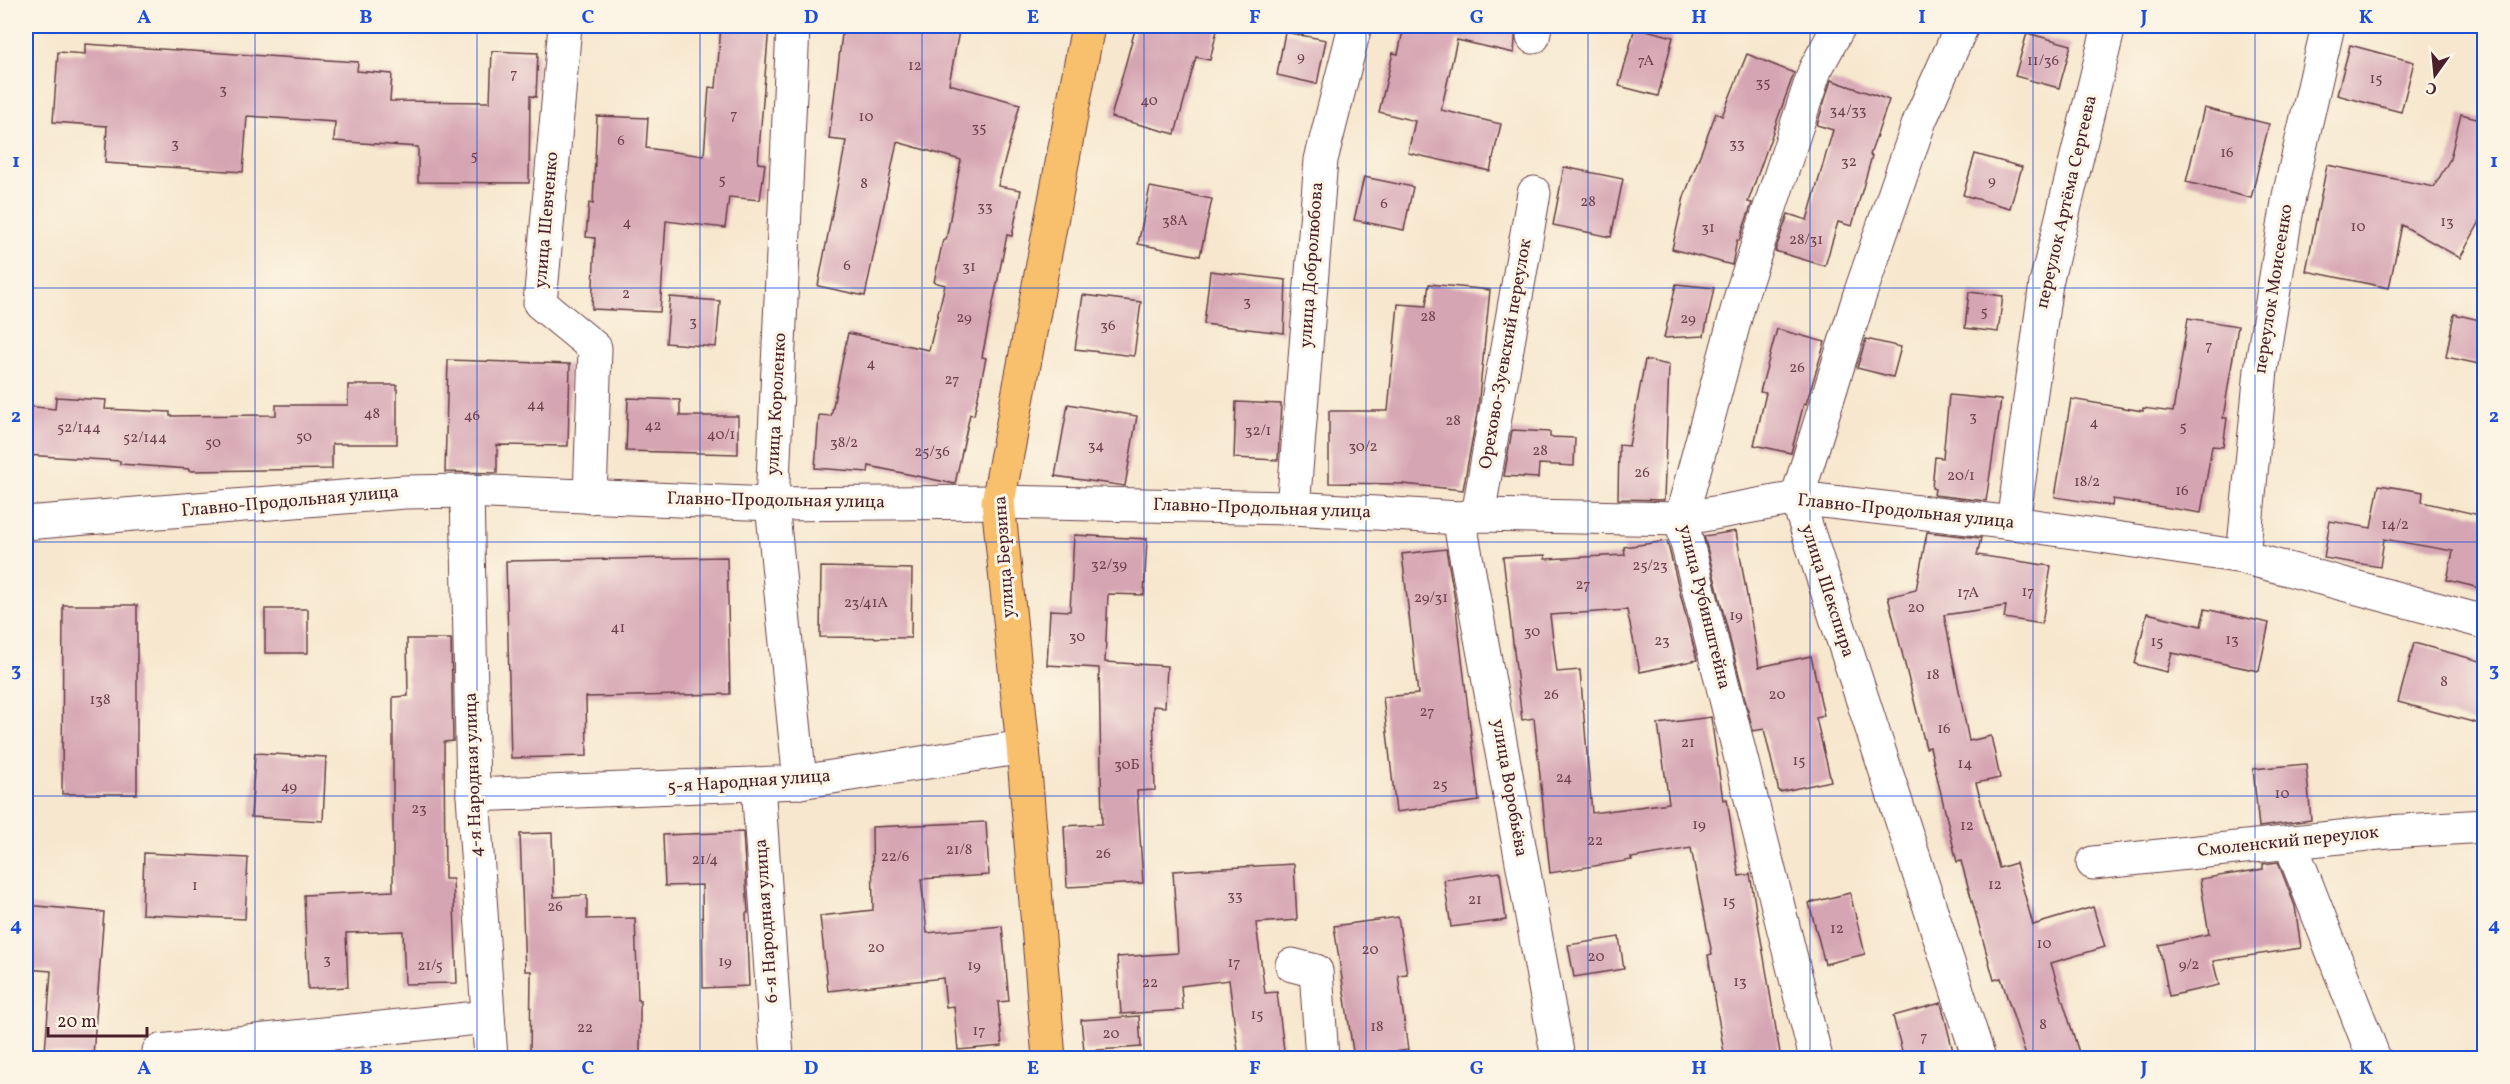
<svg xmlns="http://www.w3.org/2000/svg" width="2510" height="1084" font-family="Vollkorn,serif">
<rect width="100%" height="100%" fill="#fcf5e5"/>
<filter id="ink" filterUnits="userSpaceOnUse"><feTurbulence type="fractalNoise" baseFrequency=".0167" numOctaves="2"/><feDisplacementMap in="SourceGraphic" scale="12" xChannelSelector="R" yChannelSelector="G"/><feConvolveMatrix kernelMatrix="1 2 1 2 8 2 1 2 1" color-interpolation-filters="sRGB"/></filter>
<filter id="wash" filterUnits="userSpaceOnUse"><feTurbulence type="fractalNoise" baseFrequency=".008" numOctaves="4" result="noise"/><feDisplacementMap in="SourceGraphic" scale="24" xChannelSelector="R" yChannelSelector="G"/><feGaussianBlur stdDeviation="1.35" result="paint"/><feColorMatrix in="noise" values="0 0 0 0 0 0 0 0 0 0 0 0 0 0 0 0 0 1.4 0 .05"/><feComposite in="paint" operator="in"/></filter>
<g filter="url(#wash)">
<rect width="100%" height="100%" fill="#f7e7ce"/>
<g id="blocks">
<g fill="#d6a5b3">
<path d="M721,26H769L758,163L765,164L760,200L729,197L725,228L666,221L660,312L592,309L595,238L586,237L589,203L593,204L597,116L648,118L646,148L704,156L709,87L716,88Z"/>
<path d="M843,26H930L959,31L949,84L1020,104L998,186L1021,190L1012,236L1007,235L982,357L986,358L974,415L970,414L955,484L869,466L868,472L815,468L819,415L831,416L848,333L929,350L945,285L934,282L943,240H946L961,160L897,142L865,296L818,286L846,141L829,139Z"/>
<path d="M1136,26H1218L1210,60L1196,57L1175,134L1111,117Z"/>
<path d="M1404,26H1516L1514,53L1457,40L1441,110L1501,124L1490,171L1408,153L1415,121L1379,112L1393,53L1398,54Z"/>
<path d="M1635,27L1673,37L1658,96L1619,86Z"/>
<path d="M1285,32L1326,40L1317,84L1277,75Z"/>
<path d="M2027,33L2071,45L2059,88L2015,76Z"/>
<path d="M85,44L358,62L357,71L392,74L390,101L490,102L492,51L538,53L536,97L530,96L529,183L418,182V147L334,141L335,122L247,116L243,172L105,163L107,126L53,122L58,52L85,54Z"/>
<path d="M2350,45L2414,62L2401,112L2337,95Z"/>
<path d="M1747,54L1794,73L1748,202L1752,203L1739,241L1737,240L1732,265L1672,249L1684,197L1716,113L1722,116Z"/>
<path d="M1831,80L1889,100L1870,155L1872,156L1852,226L1838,222L1825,266L1775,251L1788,214L1807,220L1833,130L1817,125Z"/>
<path d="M2204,108L2269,124L2251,198L2186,182Z"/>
<path d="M2461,114L2484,120V214L2460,258L2402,225L2389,288L2306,271L2327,165L2434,187L2450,159Z"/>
<path d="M1975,154L2022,167L2010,208L1963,195Z"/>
<path d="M1564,167L1623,179L1611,237L1553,225Z"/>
<path d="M1364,177L1413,187L1404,230L1354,220Z"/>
<path d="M1150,187L1212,199L1200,256L1138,244Z"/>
<path d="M1210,271L1286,280L1284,333L1204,324Z"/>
<path d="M1429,284L1490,290L1478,408L1463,490L1403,484L1329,483V411H1388L1398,304L1426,306Z"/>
<path d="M1676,284L1714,288L1704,336L1664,338Z"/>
<path d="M1969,292L2003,296L1998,332L1965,328Z"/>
<path d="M1083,295L1141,302L1134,356L1075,349Z"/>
<path d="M670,297L720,301L716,347L666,343Z"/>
<path d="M2454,314L2484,321V365L2446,357Z"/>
<path d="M2188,318L2238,326L2223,418H2227L2223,447L2212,446L2201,513L2113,499L2112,506L2055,497L2071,399L2143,411V408L2173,412Z"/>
<path d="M1777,329L1825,342L1806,404L1804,403L1791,453L1754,445L1766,393L1760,392Z"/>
<path d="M1866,339L1901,347L1893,377L1857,368Z"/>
<path d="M448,360L570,364L568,446L497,445V473L445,472Z"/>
<path d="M1645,360L1669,365L1664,500L1618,499L1619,445L1629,446Z"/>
<path d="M348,385H397V444H332V469L189,471V469L120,464V461L26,455V406L55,409L56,397L106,400L105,409L170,412V416L276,415V405H348Z"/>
<path d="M1949,395L2001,400L1986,501L1934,495L1935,489L1932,488L1935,457L1943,458Z"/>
<path d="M628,398L680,400V416H738V454L626,451Z"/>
<path d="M1236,402L1281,404L1278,460L1234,458Z"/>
<path d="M1068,404L1137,416L1125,486L1055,476Z"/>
<path d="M1512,430L1550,432V437L1575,438L1574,466L1539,464L1538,478L1504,476Z"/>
<path d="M2379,485L2423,492L2422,502L2484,516V589L2447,580L2453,551L2384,539L2380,567L2324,558L2330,521L2371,528Z"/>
<path d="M1736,531L1759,667L1811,656L1824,716L1816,718L1831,781L1779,792L1764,729L1753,731L1704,536Z"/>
<path d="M1927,532L1981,538L1977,555L2051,566L2042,624L2004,618L2006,606L1944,615L1969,741L1991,736L2000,778L1976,783L1999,868L2016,863L2033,925L2093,907L2105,947L2051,963L2081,1059H2027L2001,978L1994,980L1961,861L1957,862L1930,747L1926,748L1888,597L1916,590Z"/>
<path d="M1074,535L1147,539L1144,595L1108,594L1105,662L1167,666L1165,707L1153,706L1155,790L1137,791L1143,883L1067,887L1064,826L1102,824L1099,668L1047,665L1050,610L1070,611Z"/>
<path d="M1667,541L1697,660L1640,672L1627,610L1550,615L1557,672L1580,670L1592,813L1669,803L1658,724L1711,717L1723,800L1727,799L1739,876L1750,874L1781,1059H1725L1708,955L1712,954L1691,848L1631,858L1632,860L1550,873L1534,718L1522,720L1503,557L1545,555V559L1625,555L1624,547Z"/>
<path d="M1446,549L1455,600L1479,801L1396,812L1383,697L1418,694L1402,554Z"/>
<path d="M727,557L730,694L586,697L587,756L511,758L506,561Z"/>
<path d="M821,567L912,569L911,638L820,637Z"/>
<path d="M63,605H137V794H62Z"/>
<rect x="265" y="609" width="43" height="44"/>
<path d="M2205,609L2269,623L2259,671L2172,653L2167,672L2135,664L2147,613L2201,626Z"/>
<path d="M407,639H451L453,741L444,742L445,879H453L457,983L405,984L403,931L346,933L348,987L308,989L304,895L393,891V697L408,696Z"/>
<path d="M2414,643L2484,662V725L2398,702Z"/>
<path d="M255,753L326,757L323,821L251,817Z"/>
<path d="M2306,764L2311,820L2259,827L2253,769Z"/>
<path d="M986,822L989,875L921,879L927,933L1002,926L1009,1001L998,1002L1002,1046L958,1050L954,1006L946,1007L943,978L828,991L820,916L873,910L872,827Z"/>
<path d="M743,832L748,913H746L749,986L703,988L702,885L665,886L663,835Z"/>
<path d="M552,833L554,897L587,895V919L635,918L638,1000H640V1056L530,1055L531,971H525L520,834Z"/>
<path d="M144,853L248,858L245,919L142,914Z"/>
<path d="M2278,862L2295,906L2301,948L2213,961L2219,985L2169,996L2159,945L2209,934L2200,879L2263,869V864Z"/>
<path d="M1294,864L1297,920L1256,923L1265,993L1277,992L1285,1059H1239L1229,980L1181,986L1183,1010L1121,1014L1117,957L1178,953L1173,871Z"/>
<path d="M1500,872L1506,920L1451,927L1444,880Z"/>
<path d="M1850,893L1865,954L1825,964L1809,903Z"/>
<path d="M26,905L104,912L93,1056L45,1052L51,971L26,969Z"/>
<path d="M1398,917L1407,974L1398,975L1408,1050L1354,1058L1334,926Z"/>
<path d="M1619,937L1624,969L1574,977L1568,945Z"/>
<path d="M1941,1003L1955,1059H1904L1893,1016Z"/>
<path d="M1139,1016L1141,1047L1084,1051L1081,1020Z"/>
</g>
</g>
</g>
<g filter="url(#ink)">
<use href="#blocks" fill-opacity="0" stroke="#643d43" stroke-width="1.5"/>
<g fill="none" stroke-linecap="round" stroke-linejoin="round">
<defs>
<g id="minor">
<path d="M565,26L540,303L595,348L590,497"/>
<path d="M793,26L772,504L800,782"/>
<path d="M1962,26L1920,120L1859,297L1797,498L1979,1058"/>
<path d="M1533,37L1535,26"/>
<path d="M467,491L473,795L491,1058"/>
<path d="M1293,508L1321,160L1355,26"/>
<path d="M1478,515L1534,193"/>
<path d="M1459,518L1558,1058"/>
<path d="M26,523L404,492L467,491L772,504L998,502L1293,508L1459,518L1478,515L1681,519L1797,498L2013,523L2243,557L2484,622"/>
<path d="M2013,523L2046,283L2109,26"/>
<path d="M2243,557L2261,370L2289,196L2328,26"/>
<path d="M758,784L777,1058"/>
<path d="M473,795L800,782L1023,747"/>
<path d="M2290,842L2374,1058"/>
<path d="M2093,863L2388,832L2484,826"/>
<path d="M1292,965L1316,971L1322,1058"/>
<path d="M160,1058L159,1051L487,1017"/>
<path d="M1816,1058L1681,519L1741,296L1815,70L1839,26"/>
</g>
<path id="major" d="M1049,1058L1023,747L998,502L1088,26"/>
</defs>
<use href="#minor" stroke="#643d43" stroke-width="35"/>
<use href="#major" stroke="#643d43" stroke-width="35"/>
<use href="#minor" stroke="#fff" stroke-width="33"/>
<use href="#major" stroke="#f8bf6c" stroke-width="33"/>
</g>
</g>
<path fill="none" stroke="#1d4ed8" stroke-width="1.5" stroke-opacity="0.55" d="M255,26V1058M477,26V1058M700,26V1058M922,26V1058M1144,26V1058M1366,26V1058M1588,26V1058M1810,26V1058M2033,26V1058M2255,26V1058M26,288H2484M26,542H2484M26,796H2484"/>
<g text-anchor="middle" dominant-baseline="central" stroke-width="6" stroke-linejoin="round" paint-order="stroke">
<g font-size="15" fill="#6d404d">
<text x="1301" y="57">9</text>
<text x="1646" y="61">7А</text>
<text x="2043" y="61">11/36</text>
<text x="915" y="66">12</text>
<text x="514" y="74">7</text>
<text x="2376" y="79">15</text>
<text x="1763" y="83">35</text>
<text x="223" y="90">3</text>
<text x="1149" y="101">40</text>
<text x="1848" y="111">34/33</text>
<text x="734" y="115">7</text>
<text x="866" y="117">10</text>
<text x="979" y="128">35</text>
<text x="621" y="141">6</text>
<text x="175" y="144">3</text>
<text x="1737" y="144">33</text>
<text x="2227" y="153">16</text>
<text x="474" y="156">5</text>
<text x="1849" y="162">32</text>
<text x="722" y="180">5</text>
<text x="1992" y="181">9</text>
<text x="864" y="184">8</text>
<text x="1588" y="202">28</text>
<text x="1384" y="204">6</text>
<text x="985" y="207">33</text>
<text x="1175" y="221">38А</text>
<text x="2447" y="222">13</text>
<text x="627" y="223">4</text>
<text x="2358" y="227">10</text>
<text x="1708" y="228">31</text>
<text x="1806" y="240">28/31</text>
<text x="847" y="266">6</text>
<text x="969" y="267">31</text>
<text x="626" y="294">2</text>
<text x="1247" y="302">3</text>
<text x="1984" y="312">5</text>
<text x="1428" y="317">28</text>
<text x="964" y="318">29</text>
<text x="1688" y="319">29</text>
<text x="693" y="322">3</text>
<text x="1108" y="326">36</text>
<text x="2209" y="346">7</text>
<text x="871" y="364">4</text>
<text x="1797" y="368">26</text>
<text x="952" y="380">27</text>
<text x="536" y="405">44</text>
<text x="372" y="414">48</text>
<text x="472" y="416">46</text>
<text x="1973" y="417">3</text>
<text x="1453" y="421">28</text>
<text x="2094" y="423">4</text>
<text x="653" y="426">42</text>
<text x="2183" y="427">5</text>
<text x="79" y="428">52/144</text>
<text x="1258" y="431">32/1</text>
<text x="721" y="435">40/1</text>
<text x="304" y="437">50</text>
<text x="145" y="438">52/144</text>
<text x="213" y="443">50</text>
<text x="844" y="443">38/2</text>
<text x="1096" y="446">34</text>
<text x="1363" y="447">30/2</text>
<text x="1540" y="451">28</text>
<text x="932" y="452">25/36</text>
<text x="1642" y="473">26</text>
<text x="1961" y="476">20/1</text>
<text x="2087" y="482">18/2</text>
<text x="2182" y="491">16</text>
<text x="2395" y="525">14/2</text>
<text x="1109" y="565">32/39</text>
<text x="1650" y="566">25/23</text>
<text x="1583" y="585">27</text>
<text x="2028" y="592">17</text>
<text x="1968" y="593">17А</text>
<text x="1431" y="598">29/31</text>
<text x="866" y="603">23/41А</text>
<text x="1916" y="608">20</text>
<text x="1736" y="616">19</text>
<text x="618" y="628">41</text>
<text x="1532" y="632">30</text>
<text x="1077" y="637">30</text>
<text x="2232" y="640">13</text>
<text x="1662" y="641">23</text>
<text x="2157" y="642">15</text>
<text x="1933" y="675">18</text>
<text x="2444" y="682">8</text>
<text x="1551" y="695">26</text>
<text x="1777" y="695">20</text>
<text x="100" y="700">138</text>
<text x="1427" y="712">27</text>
<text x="1944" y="729">16</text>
<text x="1688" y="743">21</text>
<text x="1799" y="761">15</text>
<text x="1965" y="764">14</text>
<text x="1127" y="765">30Б</text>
<text x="1564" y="778">24</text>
<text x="1440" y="785">25</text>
<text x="289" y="787">49</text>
<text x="2282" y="794">10</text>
<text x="419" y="809">23</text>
<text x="1699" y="825">19</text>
<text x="1967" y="826">12</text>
<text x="1595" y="841">22</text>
<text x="959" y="850">21/8</text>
<text x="1103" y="854">26</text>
<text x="895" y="857">22/6</text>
<text x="705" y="860">21/4</text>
<text x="1995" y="885">12</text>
<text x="195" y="886">1</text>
<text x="1235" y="896">33</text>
<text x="1475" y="900">21</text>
<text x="1729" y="902">15</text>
<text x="555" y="907">26</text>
<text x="1837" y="929">12</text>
<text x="2044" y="944">10</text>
<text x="876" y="948">20</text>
<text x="1370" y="950">20</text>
<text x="1596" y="957">20</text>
<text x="327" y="960">3</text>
<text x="725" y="962">19</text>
<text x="1234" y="963">17</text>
<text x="2189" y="965">9/2</text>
<text x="430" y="966">21/5</text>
<text x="974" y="966">19</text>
<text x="1740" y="982">13</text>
<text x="1150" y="983">22</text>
<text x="1257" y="1015">15</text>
<text x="2043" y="1025">8</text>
<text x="1377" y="1027">18</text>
<text x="585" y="1028">22</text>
<text x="979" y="1031">17</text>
<text x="1111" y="1034">20</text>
<text x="1924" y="1037">7</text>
</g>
<g font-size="18" fill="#4a1f2b" stroke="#fcf5e5">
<text transform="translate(2067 202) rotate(-77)">переулок Артёма Сергеева</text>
<text transform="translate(547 220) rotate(-85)">улица Шевченко</text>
<text transform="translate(1312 265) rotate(-86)">улица Добролюбова</text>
<text transform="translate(2274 289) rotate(-81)">переулок Моисеенко</text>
<text transform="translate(1506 354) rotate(-80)">Орехово-Зуевский переулок</text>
<text transform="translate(777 404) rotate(-87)">улица Короленко</text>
<text transform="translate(776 501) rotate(1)">Главно-Продольная улица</text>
<text transform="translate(290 502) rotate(-5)">Главно-Продольная улица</text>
<text transform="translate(1262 509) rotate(2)">Главно-Продольная улица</text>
<text transform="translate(1906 512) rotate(6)">Главно-Продольная улица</text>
<text transform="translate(1005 557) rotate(-94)">улица Берзина</text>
<text transform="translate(1827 591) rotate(72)">улица Шекспира</text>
<text transform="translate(1704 607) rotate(76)">улица Рубинштейна</text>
<text transform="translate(474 775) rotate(-92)">4-я Народная улица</text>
<text transform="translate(749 782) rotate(-4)">5-я Народная улица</text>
<text transform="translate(1509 788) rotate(80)">улица Воробьёва</text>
<text transform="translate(2288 842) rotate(-6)">Смоленский переулок</text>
<text transform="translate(767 921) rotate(-94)">6-я Народная улица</text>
</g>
</g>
<rect width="2510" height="1084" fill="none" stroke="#fcf5e5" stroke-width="66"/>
<g transform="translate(2435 75) rotate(195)" stroke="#fcf5e5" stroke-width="4.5" paint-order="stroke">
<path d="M0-4.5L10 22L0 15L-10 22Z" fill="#4a1f2b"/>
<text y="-9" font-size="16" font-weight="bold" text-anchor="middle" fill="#4a1f2b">С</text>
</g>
<path d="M48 1027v9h99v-9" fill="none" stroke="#4a1f2b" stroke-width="3"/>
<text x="57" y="1027" font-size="18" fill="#4a1f2b" stroke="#fcf5e5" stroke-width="4.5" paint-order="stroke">20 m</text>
<rect x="33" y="33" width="2444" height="1018" fill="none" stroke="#1d4ed8" stroke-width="2"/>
<g font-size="20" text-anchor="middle" font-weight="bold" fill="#1d4ed8">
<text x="144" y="23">A</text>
<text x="366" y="23">B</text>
<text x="588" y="23">C</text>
<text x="811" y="23">D</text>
<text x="1033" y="23">E</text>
<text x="1255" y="23">F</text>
<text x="1477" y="23">G</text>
<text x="1699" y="23">H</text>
<text x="1922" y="23">I</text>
<text x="2144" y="23">J</text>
<text x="2366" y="23">K</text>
<text x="16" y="167">1</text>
<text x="2494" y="167">1</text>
<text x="16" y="422">2</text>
<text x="2494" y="422">2</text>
<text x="16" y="676">3</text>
<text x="2494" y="676">3</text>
<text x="16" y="931">4</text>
<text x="2494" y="931">4</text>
<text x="144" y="1074">A</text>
<text x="366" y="1074">B</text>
<text x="588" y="1074">C</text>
<text x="811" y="1074">D</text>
<text x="1033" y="1074">E</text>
<text x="1255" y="1074">F</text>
<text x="1477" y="1074">G</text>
<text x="1699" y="1074">H</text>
<text x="1922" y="1074">I</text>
<text x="2144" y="1074">J</text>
<text x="2366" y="1074">K</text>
</g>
</svg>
